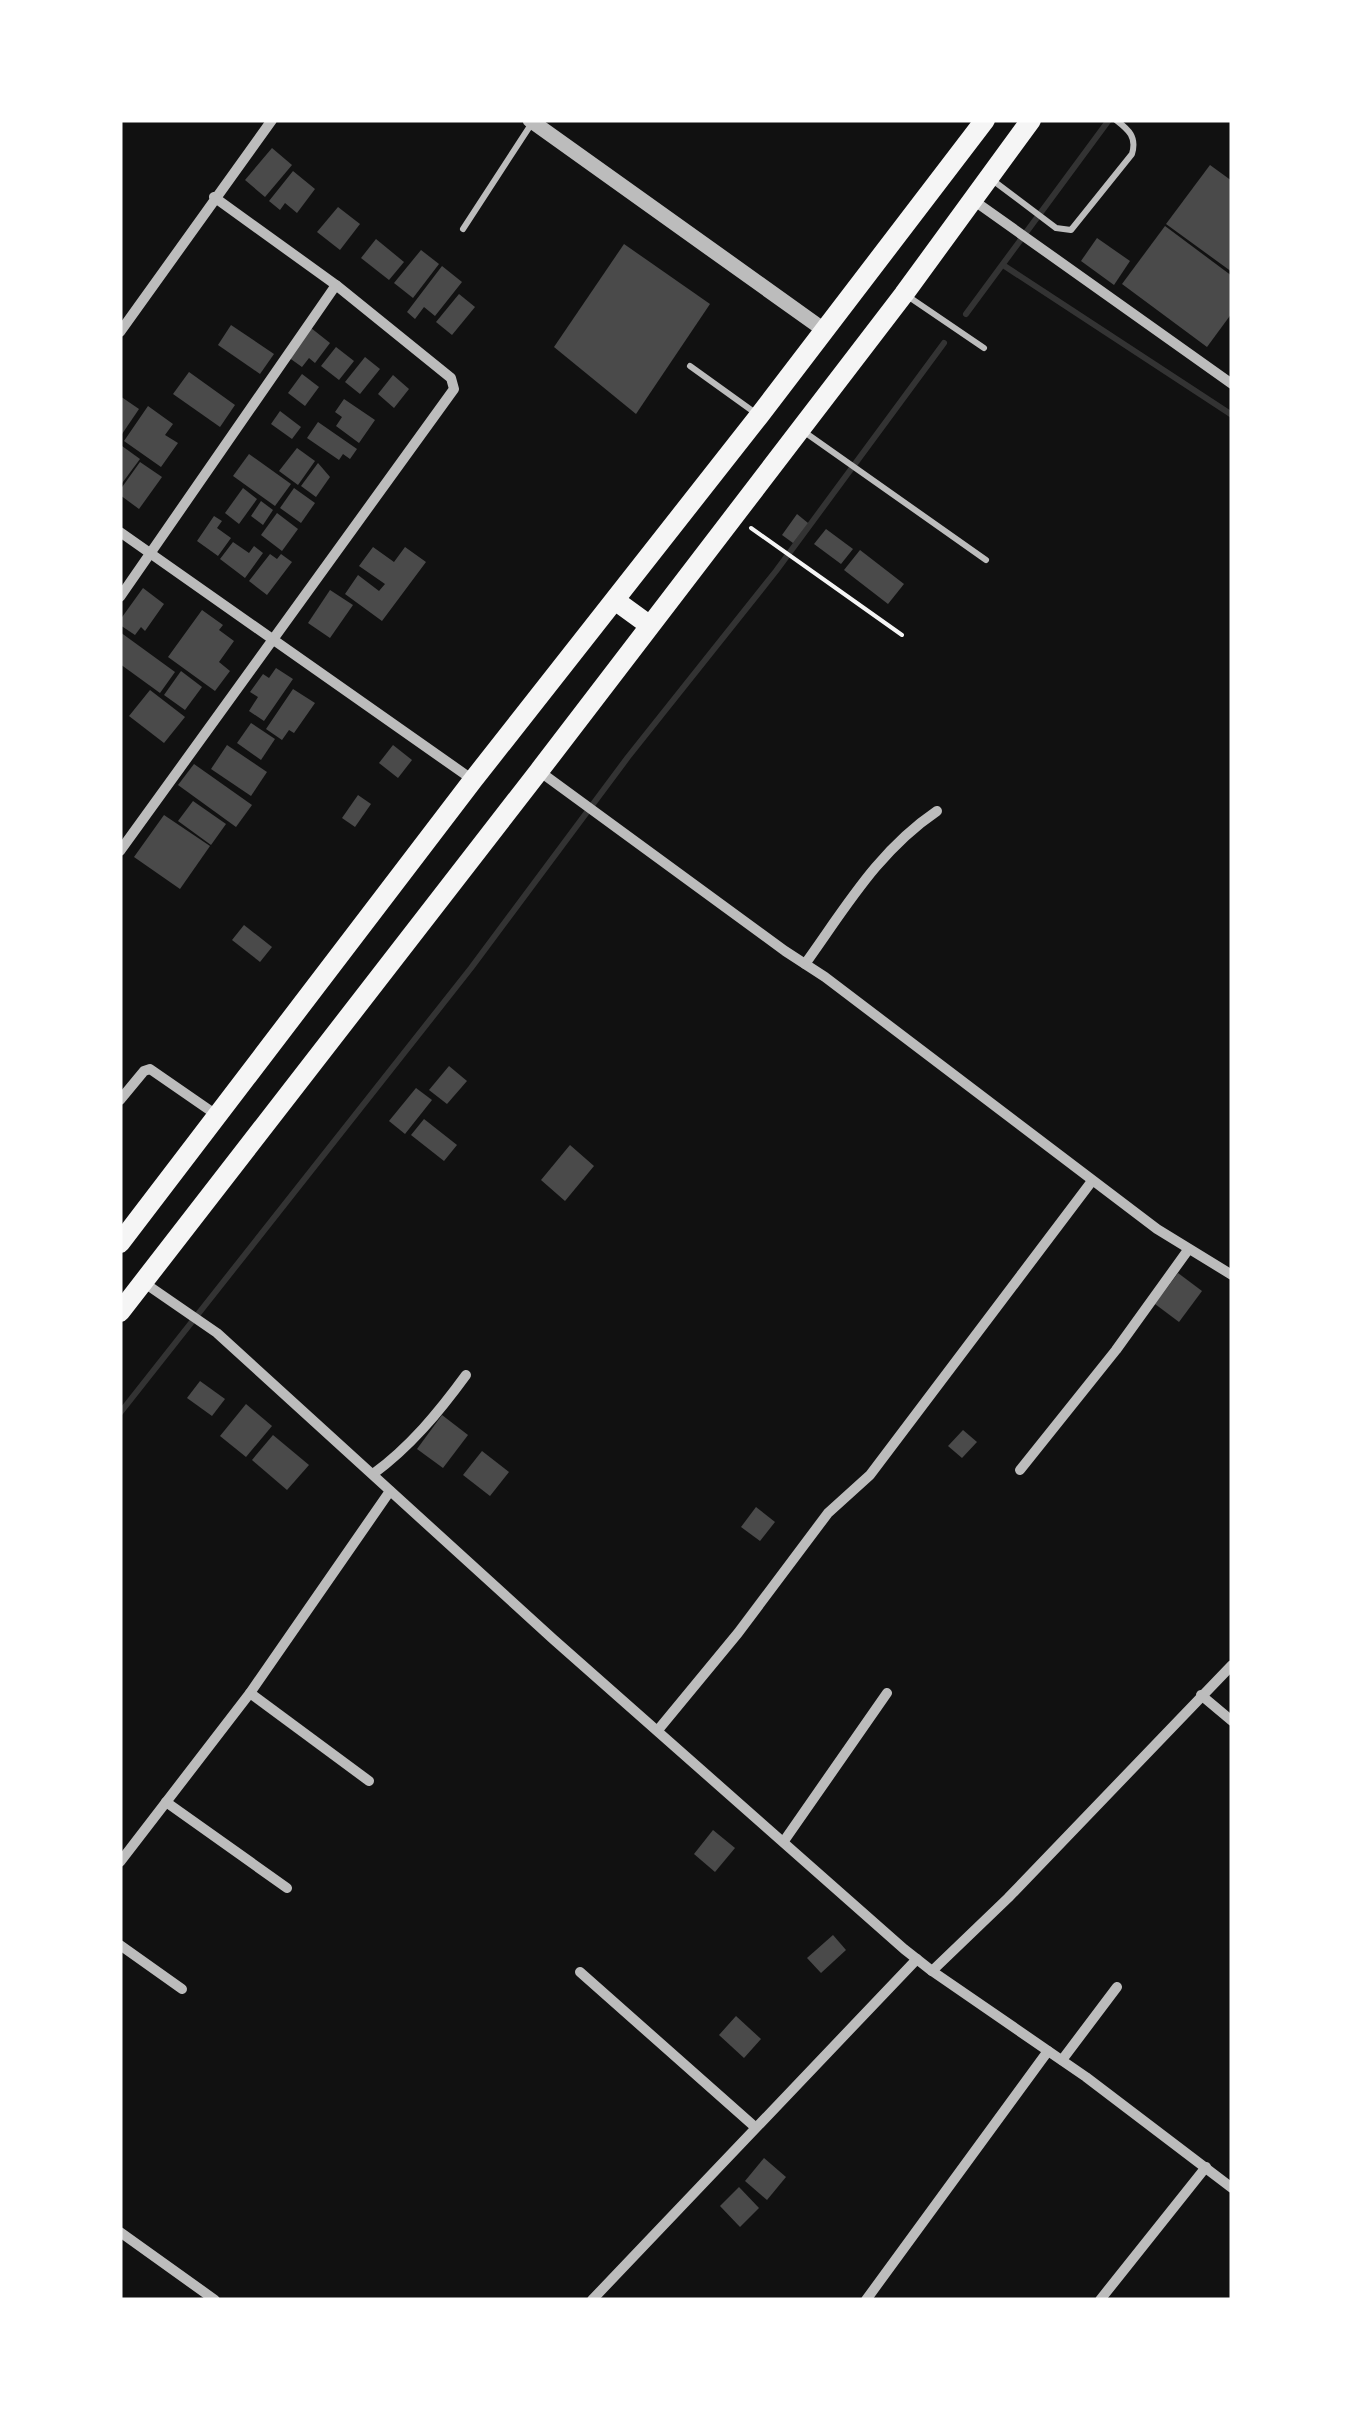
<svg xmlns="http://www.w3.org/2000/svg" width="1352" height="2420" font-family="Helvetica,sans-serif">
<rect width="100%" height="100%" fill="#111"/>
<g fill="none" stroke-linecap="round" stroke-linejoin="round">
<g stroke="#333" stroke-width="6">
<path d="M1003,265L1232,415"/>
<path d="M966,314L1109,120"/>
<path d="M120,1413L471,968L628,757L776,571L944,343"/>
</g>
</g>
<g fill="#4a4a4a">
<path d="M272,148L292,165L265,197L245,180Z"/>
<path d="M1210,165L1232,181V272L1166,224Z"/>
<path d="M293,171L315,189L297,213L285,203L280,210L269,201Z"/>
<path d="M338,207L360,224L340,250L317,232Z"/>
<path d="M1165,226L1232,276V313L1207,347L1122,284Z"/>
<path d="M1097,238L1130,261L1114,285L1081,261Z"/>
<path d="M376,239L404,262L389,280L361,258Z"/>
<path d="M624,244L710,304L636,414L554,347Z"/>
<path d="M421,250L439,264L413,298L394,283Z"/>
<path d="M442,266L462,282L435,316L424,307L415,319L407,312Z"/>
<path d="M459,294L475,307L452,335L436,322Z"/>
<path d="M231,325L274,354L260,374L218,345Z"/>
<path d="M311,328L330,343L315,363L309,358L302,367L288,357Z"/>
<path d="M336,347L354,361L339,380L321,366Z"/>
<path d="M365,357L380,369L360,394L345,382Z"/>
<path d="M189,372L235,405L220,427L173,394Z"/>
<path d="M302,374L319,387L305,406L288,393Z"/>
<path d="M393,375L409,389L394,408L378,394Z"/>
<path d="M120,396L139,409L120,437Z"/>
<path d="M344,399L375,420L359,443L336,426L342,417L335,412Z"/>
<path d="M148,406L173,424L165,435L178,443L161,467L124,441Z"/>
<path d="M280,411L301,427L292,439L271,424Z"/>
<path d="M318,422L357,449L350,459L343,454L339,460L307,438Z"/>
<path d="M122,446L140,459L120,486V449Z"/>
<path d="M297,448L315,461L298,485L279,471Z"/>
<path d="M249,454L291,484L275,506L233,476Z"/>
<path d="M140,462L162,477L139,509L120,495V490Z"/>
<path d="M318,463L330,477L316,497L301,486Z"/>
<path d="M243,488L257,499L239,524L225,513Z"/>
<path d="M294,488L315,503L301,523L280,508Z"/>
<path d="M261,501L273,510L263,525L251,516Z"/>
<path d="M277,513L298,529L282,551L261,535Z"/>
<path d="M797,514L808,523L793,543L782,535Z"/>
<path d="M214,516L222,521L217,528L231,538L218,556L197,541Z"/>
<path d="M826,529L853,549L841,564L814,544Z"/>
<path d="M233,542L249,553L254,546L263,553L245,578L220,559Z"/>
<path d="M373,547L394,562L405,547L426,562L382,621L345,594L358,575L379,591L385,584L359,566Z"/>
<path d="M860,550L904,584L888,604L844,570Z"/>
<path d="M270,554L277,559L281,554L292,562L267,595L249,581Z"/>
<path d="M143,588L164,604L145,631L141,627L135,635L120,625V620Z"/>
<path d="M330,590L353,605L330,638L308,623Z"/>
<path d="M202,610L223,625L219,630L234,641L219,662L230,671L215,691L168,657Z"/>
<path d="M120,632L175,672L160,693L120,664Z"/>
<path d="M276,668L293,679L264,721L249,711L258,697L250,692L263,674L269,678Z"/>
<path d="M181,671L202,687L185,710L164,695Z"/>
<path d="M293,689L315,703L294,733L289,730L282,740L266,729Z"/>
<path d="M150,690L185,717L164,743L129,716Z"/>
<path d="M251,723L275,739L261,760L237,743Z"/>
<path d="M227,745L267,772L251,796L211,769Z"/>
<path d="M393,745L412,760L398,778L379,763Z"/>
<path d="M194,764L252,805L236,827L178,785Z"/>
<path d="M358,795L371,804L355,827L342,818Z"/>
<path d="M193,801L226,824L211,845L178,821Z"/>
<path d="M164,815L210,846L180,889L134,857Z"/>
<path d="M244,925L272,947L260,962L232,940Z"/>
<path d="M449,1066L467,1081L447,1104L429,1090Z"/>
<path d="M416,1088L432,1100L405,1134L389,1121Z"/>
<path d="M424,1119L457,1145L444,1161L411,1135Z"/>
<path d="M570,1145L594,1166L565,1201L541,1180Z"/>
<path d="M1178,1273L1202,1291L1179,1322L1155,1304Z"/>
<path d="M200,1381L225,1399L212,1416L187,1398Z"/>
<path d="M246,1404L272,1426L246,1457L220,1436Z"/>
<path d="M442,1415L468,1435L443,1468L417,1449Z"/>
<path d="M963,1430L977,1442L962,1458L948,1446Z"/>
<path d="M273,1435L309,1465L287,1490L252,1460Z"/>
<path d="M482,1451L509,1472L490,1496L463,1475Z"/>
<path d="M756,1507L775,1522L760,1541L741,1527Z"/>
<path d="M713,1830L735,1848L715,1872L694,1854Z"/>
<path d="M833,1935L846,1950L821,1973L807,1958Z"/>
<path d="M736,2016L761,2039L744,2058L719,2035Z"/>
<path d="M764,2158L786,2177L767,2200L745,2181Z"/>
<path d="M739,2187L759,2208L740,2227L720,2206Z"/>
</g>
<g fill="none" stroke-linecap="round" stroke-linejoin="round">
<path stroke="#f5f5f5" stroke-width="4" d="M751,528L902,635"/>
<g stroke="#bcbcbc" stroke-width="6">
<path d="M991,179L1056,228L1071,230L1132,154C1137,137 1129,130 1116,120"/>
<path d="M463,229L532,123"/>
<path d="M909,297L984,348"/>
<path d="M690,366L754,412"/>
<path d="M803,431L986,560"/>
</g>
<g stroke="#bcbcbc" stroke-width="10">
<path d="M973,200L1232,384"/>
<path d="M120,332L272,120"/>
<path d="M120,532L473,780"/>
<path d="M120,597L336,285"/>
<path d="M539,771L785,951L825,977L1157,1229L1232,1275"/>
<path d="M120,851L454,389L451,378L336,285L214,197"/>
<path d="M805,964C846,907 878,851 937,811"/>
<path d="M120,1100L144,1071L150,1069L218,1116"/>
<path d="M143,1282L217,1333L553,1639L904,1949L932,1971L1086,2077L1232,2188"/>
<path d="M1020,1470L1116,1350L1188,1250"/>
<path d="M373,1474C410,1447 439,1412 466,1375"/>
<path d="M250,1693L369,1781"/>
<path d="M1201,1695L1232,1721"/>
<path d="M658,1730L738,1633L828,1513L870,1475L1092,1181"/>
<path d="M166,1802L287,1888"/>
<path d="M784,1841L887,1693"/>
<path d="M120,1862L250,1693L390,1491"/>
<path d="M120,1945L182,1989"/>
<path d="M932,1971L1008,1898L1232,1665"/>
<path d="M580,1972L755,2127"/>
<path d="M1062,2060L1117,1987"/>
<path d="M120,2232L215,2300"/>
<path d="M592,2300L917,1959"/>
<path d="M866,2300L1048,2051"/>
<path d="M1100,2300L1206,2167"/>
</g>
<path stroke="#bcbcbc" stroke-width="15" d="M530,120L824,330"/>
<g stroke="#f5f5f5" stroke-width="20">
<path d="M616,601L649,625"/>
<path d="M120,1243L473,780L759,416L985,120"/>
<path d="M120,1312L539,771L904,294L1031,120"/>
</g>
</g>
<rect width="1352" height="2420" fill="none" stroke="#ffffff" stroke-width="245"/>
</svg>
